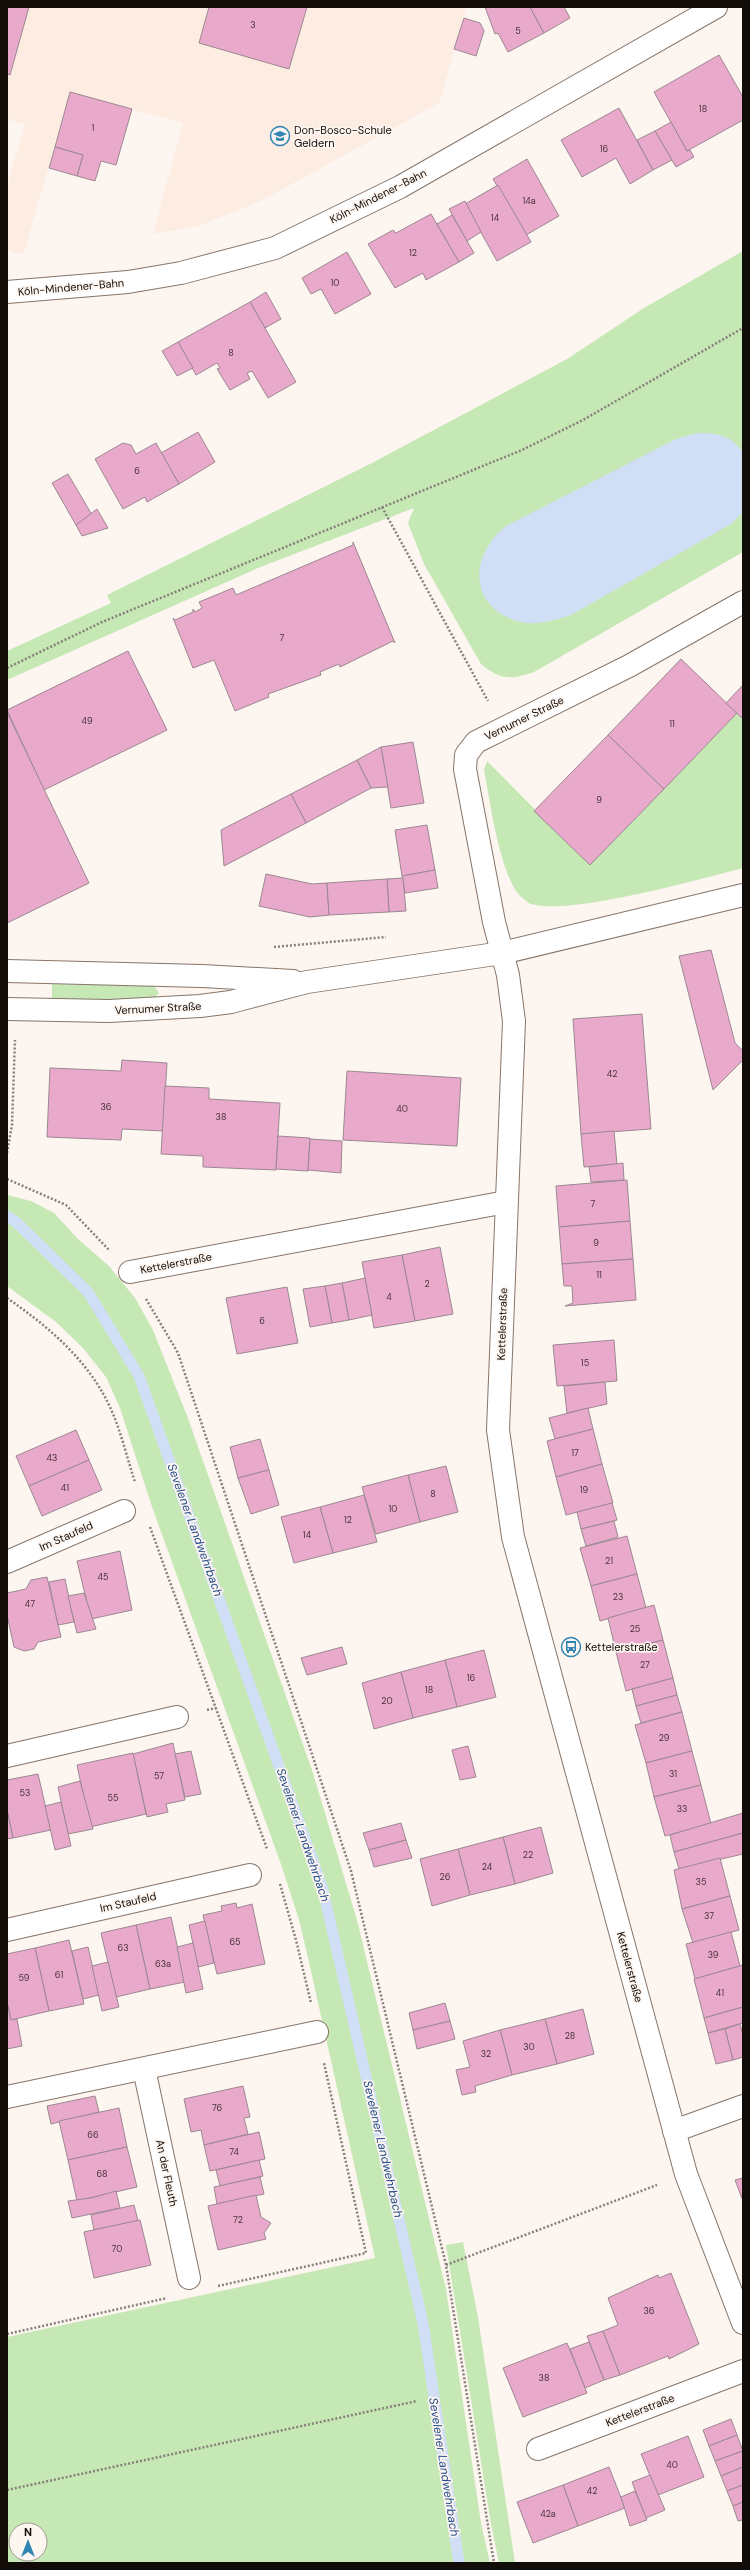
<svg xmlns="http://www.w3.org/2000/svg" width="750" height="2570" font-family="'DM Sans',sans-serif">
<rect width="100%" height="100%" fill="#fdf5f0"/>
<path fill="#fcece1" d="M7,7H467L439,103L261,201L201,225L153,234L183,123L70,93L23,255L7,250V185L25,124L7,119Z"/>
<g fill="#c5e8b5" fill-rule="evenodd">
<path d="M743,251V552L534,672C511,680 500,680 481,664L424,564L408,523L414,508L258,568L7,680V651L111,603L107,595L370,464L567,359L644,308Z"/>
<path d="M737,713L743,719V868C701,879 568,916 531,904C528,903 524,899 521,897C500,876 490,801 484,770L487,761L590,865Z"/>
<path d="M52,984L154,986L159,993L154,999L52,1000Z"/>
<path d="M7,1195L31,1201L54,1213L78,1239L109,1266L135,1298L153,1330L189,1421L313,1773L357,1920L446,2289L481,2523L490,2563H7V2337L375,2258L309,1962L299,1920L282,1867L151,1504L120,1408L106,1377L83,1348L56,1322L7,1286ZM16,2530H40V2554H16Z"/>
<path d="M463,2242L478,2317L515,2563H499L491,2524L446,2245Z"/>
</g>
<path fill="#d0dff6" d="M697,433C717,433 732,435 743,453V512L731,524L571,615C552,621 531,628 511,619C467,600 472,553 506,526L676,439Z"/>
<g fill="none" stroke-linecap="round" stroke-linejoin="round">
<path stroke="#d0dff6" stroke-width="11" d="M7,1216L16,1222L88,1292L139,1376L322,1886L423,2323L459,2563"/>
</g>
<g fill="#e9a9cb" stroke="#9c8892">
<path d="M7,7H29L10,75L7,74Z"/>
<path d="M209,7H307L289,69L199,43Z"/>
<path d="M485,7H530L544,33L508,52L498,33L495,34Z"/>
<path d="M530,7H564L570,18L544,33Z"/>
<path d="M464,18L480,23L484,31L476,56L454,49Z"/>
<path d="M719,55L743,97V120L687,151L654,92Z"/>
<path d="M70,92L132,109L116,165L101,161L95,181L77,176L83,155L55,147Z"/>
<path d="M619,108L653,170L630,184L616,158L582,177L561,140Z"/>
<path d="M671,122L687,151L690,150L694,157L676,167L655,131Z"/>
<path d="M655,131L672,160L653,170L637,140Z"/>
<path d="M55,147L83,155L77,176L49,168Z"/>
<path d="M527,159L559,216L526,235L493,179Z"/>
<path d="M498,185L531,242L497,261L465,204Z"/>
<path d="M465,201L481,232L467,241L449,209Z"/>
<path d="M431,214L459,262L426,280L423,273L395,288L368,244L393,230L396,233Z"/>
<path d="M452,215L474,253L459,262L437,224Z"/>
<path d="M347,252L371,294L335,314L321,289L311,294L302,278Z"/>
<path d="M266,292L281,319L265,328L250,302Z"/>
<path d="M250,302L296,382L268,398L252,371L247,373L250,379L230,390L217,369L220,368L217,363L196,375L178,342Z"/>
<path d="M178,342L193,368L177,376L162,351Z"/>
<path d="M198,432L215,462L179,484L161,453Z"/>
<path d="M123,443L131,445L136,454L156,443L179,484L147,502L145,497L123,509L95,459Z"/>
<path d="M68,474L92,515L76,525L52,483Z"/>
<path d="M97,509L108,528L82,536L76,525Z"/>
<path d="M353,542L395,643L393,641L340,667L339,664L320,672L321,675L268,694L269,697L235,711L214,660L193,668L173,618L175,620L193,612V609L195,612L202,608L199,602L233,588L236,595L353,545Z"/>
<path d="M128,651L167,730L44,790L7,710Z"/>
<path d="M681,659L737,713L664,789L608,735Z"/>
<path d="M743,685V719L726,703Z"/>
<path d="M7,712L89,883L7,923Z"/>
<path d="M608,735L664,789L590,865L534,811Z"/>
<path d="M413,742L424,803L391,808L381,747Z"/>
<path d="M381,747L388,787L371,788L357,760Z"/>
<path d="M357,760L371,788L306,823L291,794Z"/>
<path d="M291,794L306,823L224,866L221,830Z"/>
<path d="M427,825L435,870L402,876L395,830Z"/>
<path d="M435,870L438,888L405,893L402,876Z"/>
<path d="M266,874L312,884L327,883L329,915L310,917L259,906Z"/>
<path d="M403,878L406,911L389,912L387,879Z"/>
<path d="M387,879L389,912L329,915L327,883Z"/>
<path d="M711,950L735,1043L743,1051V1060L713,1090L679,956Z"/>
<path d="M642,1014L651,1129L581,1134L573,1019Z"/>
<path d="M122,1060L167,1063L163,1131L122,1129L121,1140L47,1137L50,1068L121,1071Z"/>
<path d="M347,1071L461,1078L457,1146L343,1140Z"/>
<path d="M165,1086L209,1088V1099L280,1103L276,1170L203,1167V1156L161,1154Z"/>
<path d="M614,1131L617,1164L584,1167L581,1134Z"/>
<path d="M278,1136L310,1138L308,1171L276,1169Z"/>
<path d="M310,1139L342,1141L341,1173L308,1170Z"/>
<path d="M623,1163L624,1180L591,1182L589,1167Z"/>
<path d="M627,1180L630,1221L559,1227L556,1186Z"/>
<path d="M630,1221L633,1259L562,1264L559,1227Z"/>
<path d="M440,1247L453,1314L415,1321L402,1255Z"/>
<path d="M402,1255L415,1321L374,1328L362,1262Z"/>
<path d="M633,1259L636,1300L565,1306L573,1303L572,1286H564L562,1264Z"/>
<path d="M365,1278L372,1315L349,1320L342,1283Z"/>
<path d="M342,1283L349,1320L332,1323L325,1286Z"/>
<path d="M325,1286L332,1323L310,1327L303,1289Z"/>
<path d="M287,1287L298,1343L237,1354L226,1298Z"/>
<path d="M614,1340L617,1381L557,1386L553,1345Z"/>
<path d="M605,1382L607,1404L567,1413L564,1386Z"/>
<path d="M588,1408L593,1429L555,1439L549,1418Z"/>
<path d="M593,1429L602,1464L556,1477L547,1441Z"/>
<path d="M76,1430L89,1460L29,1486L16,1456Z"/>
<path d="M260,1439L269,1470L238,1478L230,1447Z"/>
<path d="M89,1460L102,1490L42,1516L29,1486Z"/>
<path d="M602,1464L613,1503L566,1515L556,1477Z"/>
<path d="M446,1466L458,1512L420,1522L408,1475Z"/>
<path d="M269,1470L279,1505L251,1514L238,1478Z"/>
<path d="M408,1475L420,1522L376,1534L362,1487Z"/>
<path d="M364,1495L377,1542L333,1553L320,1507Z"/>
<path d="M612,1503L617,1520L581,1529L577,1512Z"/>
<path d="M320,1507L333,1553L294,1563L281,1517Z"/>
<path d="M614,1521L618,1537L586,1546L581,1529Z"/>
<path d="M627,1536L637,1574L591,1586L580,1548Z"/>
<path d="M120,1551L132,1610L91,1619L77,1561Z"/>
<path d="M637,1574L646,1608L600,1621L591,1586Z"/>
<path d="M47,1577L61,1637L38,1642L34,1649L24,1651L14,1647L7,1615V1593L26,1589L31,1580Z"/>
<path d="M65,1579L74,1622L58,1625L49,1582Z"/>
<path d="M84,1593L96,1629L77,1633L68,1596Z"/>
<path d="M654,1605L663,1640L616,1652L608,1618Z"/>
<path d="M663,1640L673,1678L626,1691L616,1652Z"/>
<path d="M342,1647L347,1664L307,1675L301,1658Z"/>
<path d="M484,1650L496,1697L457,1707L445,1660Z"/>
<path d="M445,1660L457,1707L413,1718L401,1672Z"/>
<path d="M401,1672L413,1718L374,1729L362,1683Z"/>
<path d="M673,1678L677,1695L636,1706L632,1689Z"/>
<path d="M677,1695L682,1712L641,1723L636,1706Z"/>
<path d="M682,1712L692,1751L646,1763L635,1725Z"/>
<path d="M173,1743L185,1800L166,1804L168,1812L147,1817L133,1754Z"/>
<path d="M468,1746L476,1777L460,1780L452,1750Z"/>
<path d="M191,1751L201,1794L185,1797L175,1754Z"/>
<path d="M692,1751L701,1785L654,1797L646,1763Z"/>
<path d="M133,1753L146,1814L90,1827L77,1765Z"/>
<path d="M38,1774L51,1830L13,1838L7,1810V1780Z"/>
<path d="M80,1781L93,1829L68,1834L58,1787Z"/>
<path d="M701,1785L711,1824L665,1836L654,1797Z"/>
<path d="M61,1802L71,1846L55,1850L45,1806Z"/>
<path d="M7,1810L13,1838L7,1839Z"/>
<path d="M743,1813V1833L674,1852L670,1835Z"/>
<path d="M401,1823L406,1840L369,1850L363,1833Z"/>
<path d="M541,1827L553,1873L515,1884L503,1837Z"/>
<path d="M743,1833V1854L679,1869L674,1852Z"/>
<path d="M503,1837L515,1884L470,1895L458,1849Z"/>
<path d="M406,1840L412,1858L374,1867L369,1850Z"/>
<path d="M458,1849L470,1895L432,1906L420,1859Z"/>
<path d="M720,1858L730,1896L682,1909L674,1870Z"/>
<path d="M730,1896L739,1930L693,1943L682,1909Z"/>
<path d="M236,1903L237,1908L252,1904L265,1964L217,1974L203,1915L222,1911L221,1906Z"/>
<path d="M171,1917L185,1982L150,1989L136,1925Z"/>
<path d="M205,1921L214,1963L198,1967L189,1925Z"/>
<path d="M136,1925L150,1989L116,1997L101,1933Z"/>
<path d="M731,1932L740,1966L695,1979L686,1944Z"/>
<path d="M69,1940L84,2004L49,2011L35,1948Z"/>
<path d="M193,1943L203,1989L186,1993L177,1947Z"/>
<path d="M88,1947L99,1995L83,1999L72,1951Z"/>
<path d="M35,1948L49,2011L11,2020L7,2002V1954Z"/>
<path d="M108,1962L119,2007L102,2011L92,1966Z"/>
<path d="M743,1965V2007L704,2018L694,1979Z"/>
<path d="M7,2002L11,2020L17,2019L22,2046L7,2049Z"/>
<path d="M445,2003L450,2021L413,2030L409,2013Z"/>
<path d="M743,2007V2023L708,2033L704,2018Z"/>
<path d="M583,2009L594,2054L557,2064L545,2019Z"/>
<path d="M545,2019L557,2064L512,2075L500,2030Z"/>
<path d="M450,2021L455,2039L417,2049L413,2030Z"/>
<path d="M740,2024L743,2035V2057L733,2060L725,2029Z"/>
<path d="M725,2029L733,2060L716,2064L708,2033Z"/>
<path d="M500,2030L512,2075L475,2086L476,2092L462,2095L456,2070L470,2067L463,2041Z"/>
<path d="M243,2086L250,2117L244,2118L248,2134L204,2145L201,2130L191,2132L184,2099Z"/>
<path d="M95,2096L99,2112L51,2124L47,2106Z"/>
<path d="M119,2108L127,2147L68,2160L59,2121Z"/>
<path d="M259,2132L265,2159L210,2171L204,2145Z"/>
<path d="M127,2147L137,2187L77,2201L68,2160Z"/>
<path d="M259,2160L263,2176L220,2186L216,2170Z"/>
<path d="M260,2177L264,2194L217,2204L214,2187Z"/>
<path d="M743,2178V2201L735,2180Z"/>
<path d="M116,2191L120,2208L72,2218L68,2201L91,2198Z"/>
<path d="M256,2195L261,2217L271,2223L264,2233L266,2239L218,2250L208,2206Z"/>
<path d="M134,2205L138,2221L94,2230L91,2215Z"/>
<path d="M140,2220L151,2265L94,2278L84,2232Z"/>
<path d="M671,2273L699,2344L669,2359L668,2356L620,2375L603,2331L618,2325L608,2298L658,2275L659,2278Z"/>
<path d="M603,2331L620,2375L604,2380L587,2336Z"/>
<path d="M589,2342L604,2380L585,2388L570,2349Z"/>
<path d="M567,2343L587,2393L523,2417L503,2368Z"/>
<path d="M731,2419L737,2435L709,2446L703,2430Z"/>
<path d="M737,2435L743,2451L715,2461L709,2446Z"/>
<path d="M688,2436L704,2477L658,2495L641,2454Z"/>
<path d="M743,2451V2467L721,2476L715,2461Z"/>
<path d="M609,2467L625,2508L578,2526L563,2485Z"/>
<path d="M743,2467V2485L727,2491L721,2476Z"/>
<path d="M650,2475L665,2510L646,2518L632,2482Z"/>
<path d="M563,2485L578,2526L533,2543L517,2502Z"/>
<path d="M743,2485V2502L733,2506L727,2491Z"/>
<path d="M635,2491L647,2520L630,2526L621,2497Z"/>
<path d="M743,2502V2520L738,2521L733,2506Z"/>
</g>
<g fill="none" stroke-linecap="round" stroke-linejoin="round">
<defs>
<g id="minor">
<path d="M7,292L128,282L181,273L275,248L400,187L716,7"/>
<path d="M743,602L629,666L476,742L466,755L465,769L494,922L508,975L514,1021L498,1430L513,1537L686,2174L743,2323"/>
<path d="M7,971L202,976L293,981"/>
<path d="M7,1009L109,1011L200,1006L231,1002L307,982L502,953L743,895"/>
<path d="M130,1272L506,1202"/>
<path d="M7,1562L124,1511"/>
<path d="M7,1756L177,1717"/>
<path d="M7,1930L250,1875"/>
<path d="M144,2069L189,2278"/>
<path d="M7,2097L317,2032"/>
<path d="M674,2131L743,2106"/>
<path d="M538,2449L743,2371"/>
</g>
</defs>
<use href="#minor" stroke="#867569" stroke-width="24"/>
<g stroke="#867f7a" stroke-width="2.5" stroke-dasharray="2 2" stroke-linecap="butt">
<path d="M382,507L488,701"/>
<path d="M7,668L102,622L522,450L583,420L743,328"/>
<path d="M274,947L386,937"/>
<path d="M7,1153L12,1125L15,1040"/>
<path d="M7,1179L66,1205L110,1251"/>
<path d="M7,1298C49,1327 88,1360 110,1407C121,1431 127,1458 135,1482"/>
<path d="M146,1299L178,1353L351,1871L446,2265L494,2563"/>
<path d="M150,1527L267,1849"/>
<path d="M207,1710L216,1708"/>
<path d="M280,1884L296,1940L311,2003"/>
<path d="M446,2265L657,2185"/>
<path d="M218,2286L366,2253L324,2063"/>
<path d="M7,2334L167,2298"/>
<path d="M7,2490L417,2401"/>
</g>
<use href="#minor" stroke="#fff" stroke-width="22"/>
</g>
<defs>
<symbol id="school-ring" viewBox="-11 -11 22 22"><circle r="9.5" fill="#fdf5f0" stroke="#3084b4" stroke-width="1.5"/><path d="M0-5L7-2L0 1L-7-2ZM-4 1L0 2.5L4 1V4Q0 6-4 4Z" fill="#3084b4"/></symbol>
<symbol id="bus-ring" viewBox="-11 -11 22 22"><circle r="9.5" fill="#fdf5f0" stroke="#3084b4" stroke-width="1.5"/><path d="M-5-6H5V4H4V6H2V4H-2V6H-4V4H-5ZM-3.5-4V0h7V-4ZM-3.5 1.2v1.5H-2V1.2ZM2 1.2v1.5H3.5V1.2Z" fill="#3084b4"/></symbol>
</defs>
<g fill-rule="evenodd">
<use href="#school-ring" x="269" y="125" width="22" height="22"/>
<use href="#bus-ring" x="560" y="1636" width="22" height="22"/>
</g>
<g text-anchor="middle" dominant-baseline="central" stroke-width="3.5" stroke-linejoin="round" paint-order="stroke">
<g font-size="9" fill="#483339">
<text x="253" y="25">3</text>
<text x="518" y="31">5</text>
<text x="703" y="109">18</text>
<text x="93" y="128">1</text>
<text x="604" y="149">16</text>
<text x="529" y="201">14a</text>
<text x="495" y="218">14</text>
<text x="413" y="253">12</text>
<text x="335" y="283">10</text>
<text x="231" y="353">8</text>
<text x="137" y="471">6</text>
<text x="282" y="638">7</text>
<text x="87" y="721">49</text>
<text x="672" y="724">11</text>
<text x="599" y="800">9</text>
<text x="612" y="1074">42</text>
<text x="106" y="1107">36</text>
<text x="402" y="1109">40</text>
<text x="221" y="1117">38</text>
<text x="593" y="1204">7</text>
<text x="596" y="1243">9</text>
<text x="599" y="1275">11</text>
<text x="427" y="1284">2</text>
<text x="389" y="1297">4</text>
<text x="262" y="1321">6</text>
<text x="585" y="1363">15</text>
<text x="575" y="1453">17</text>
<text x="52" y="1458">43</text>
<text x="65" y="1488">41</text>
<text x="584" y="1490">19</text>
<text x="433" y="1494">8</text>
<text x="393" y="1509">10</text>
<text x="348" y="1520">12</text>
<text x="307" y="1535">14</text>
<text x="609" y="1561">21</text>
<text x="103" y="1577">45</text>
<text x="618" y="1597">23</text>
<text x="30" y="1604">47</text>
<text x="635" y="1629">25</text>
<text x="645" y="1665">27</text>
<text x="471" y="1678">16</text>
<text x="429" y="1690">18</text>
<text x="387" y="1701">20</text>
<text x="664" y="1738">29</text>
<text x="673" y="1774">31</text>
<text x="159" y="1776">57</text>
<text x="25" y="1793">53</text>
<text x="113" y="1798">55</text>
<text x="682" y="1809">33</text>
<text x="528" y="1855">22</text>
<text x="487" y="1867">24</text>
<text x="445" y="1877">26</text>
<text x="701" y="1882">35</text>
<text x="709" y="1916">37</text>
<text x="235" y="1942">65</text>
<text x="123" y="1948">63</text>
<text x="713" y="1955">39</text>
<text x="163" y="1964">63a</text>
<text x="59" y="1975">61</text>
<text x="24" y="1978">59</text>
<text x="720" y="1993">41</text>
<text x="570" y="2036">28</text>
<text x="529" y="2047">30</text>
<text x="486" y="2054">32</text>
<text x="217" y="2108">76</text>
<text x="93" y="2135">66</text>
<text x="234" y="2152">74</text>
<text x="102" y="2174">68</text>
<text x="238" y="2220">72</text>
<text x="117" y="2249">70</text>
<text x="649" y="2311">36</text>
<text x="544" y="2378">38</text>
<text x="672" y="2465">40</text>
<text x="592" y="2491">42</text>
<text x="548" y="2514">42a</text>
</g>
<g font-size="11" fill="#120c08" stroke="#fdf5f0" text-anchor="start">
<text x="294" y="130">Don-Bosco-Schule<tspan x="294" dy="13">Geldern</tspan></text>
<text x="585" y="1647">Kettelerstraße</text>
</g>
<g font-size="11" fill="#120c08" stroke="#fdf5f0">
<text transform="translate(378 196) rotate(-27)">Köln-Mindener-Bahn</text>
<text transform="translate(71 287) rotate(-5)">Köln-Mindener-Bahn</text>
<text transform="translate(524 718) rotate(-26)">Vernumer Straße</text>
<text transform="translate(158 1008) rotate(-3)">Vernumer Straße</text>
<text transform="translate(176 1263) rotate(-11)">Kettelerstraße</text>
<text transform="translate(502 1324) rotate(-88)">Kettelerstraße</text>
<text transform="translate(66 1536) rotate(-24)">Im Staufeld</text>
<text transform="translate(128 1902) rotate(-13)">Im Staufeld</text>
<text transform="translate(630 1967) rotate(75)">Kettelerstraße</text>
<text transform="translate(167 2173) rotate(78)">An der Fleuth</text>
<text transform="translate(640 2410) rotate(-21)">Kettelerstraße</text>
</g>
<g font-size="12" font-style="italic" fill="#244e8f" stroke="#fdf5f0">
<text transform="translate(195 1530) rotate(70)">Sevelener Landwehrbach</text>
<text transform="translate(303 1835) rotate(71)">Sevelener Landwehrbach</text>
<text transform="translate(383 2149) rotate(77)">Sevelener Landwehrbach</text>
<text transform="translate(444 2467) rotate(81)">Sevelener Landwehrbach</text>
</g>
</g>
<rect width="750" height="2570" fill="none" stroke="#120c08" stroke-width="16"/>
<g transform="translate(28 2542)"><circle r="19" fill="#fdf5f0" stroke="#9f9893"/>
<path d="M0-3L7 15L0 10L-7 15Z" fill="#3084b4"/>
<text y="-6" font-size="11" font-weight="bold" text-anchor="middle" fill="#120c08">N</text>
</g>
</svg>
